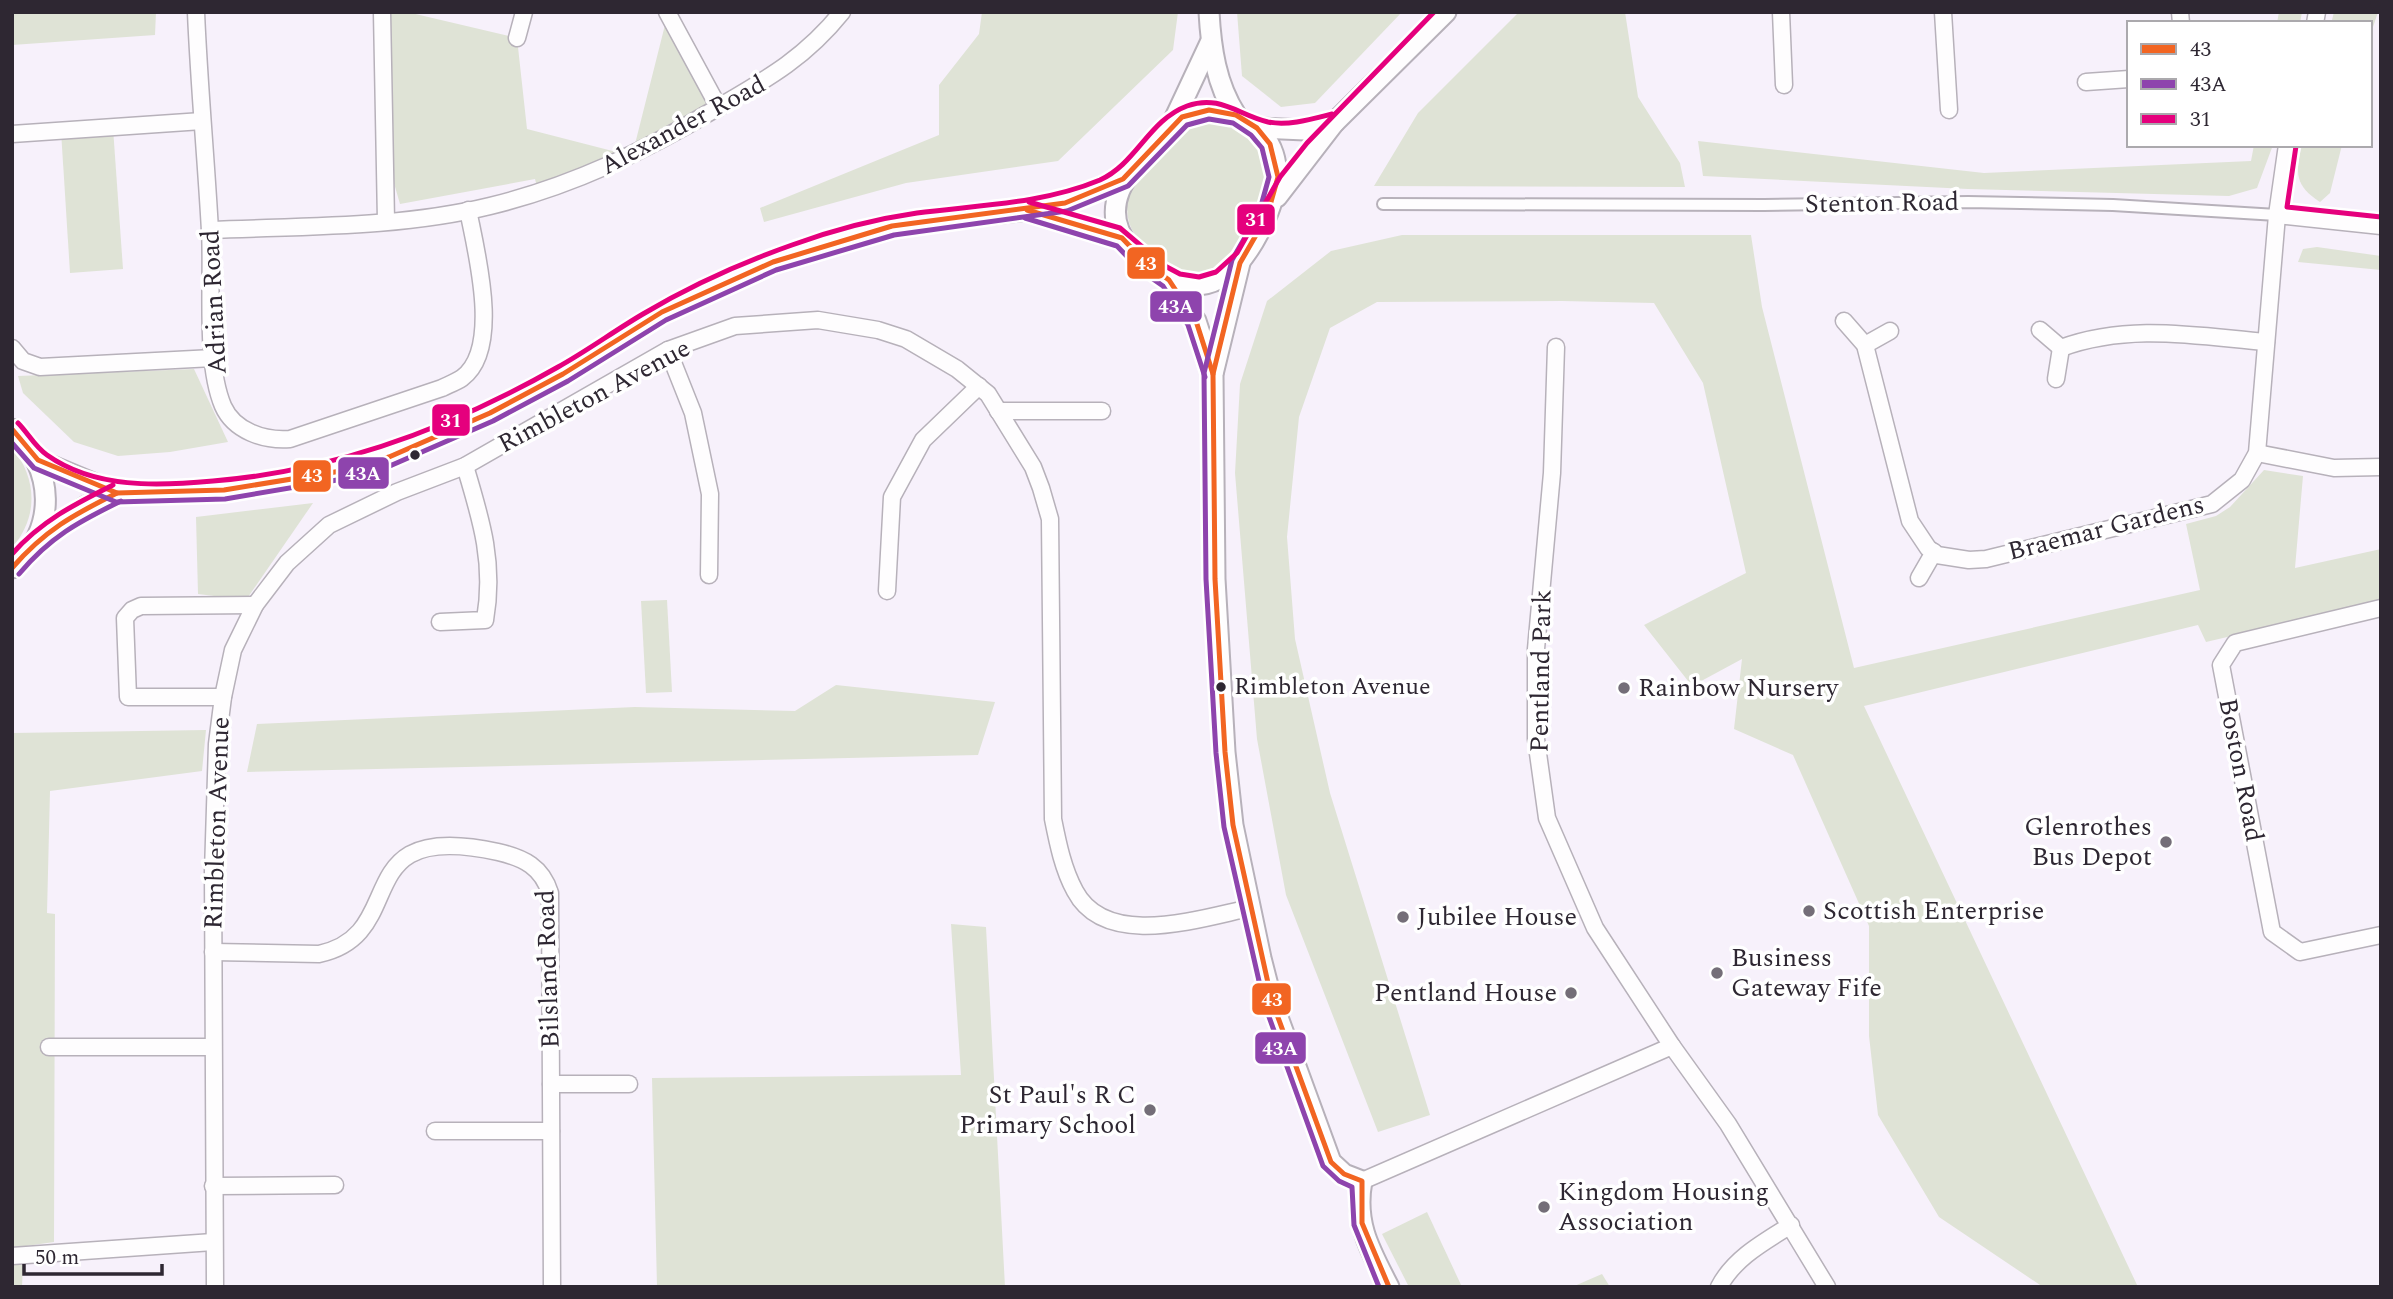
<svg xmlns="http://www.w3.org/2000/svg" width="2393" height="1299" font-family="Spectral,serif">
<rect width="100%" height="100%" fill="#f7f1fb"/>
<g fill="#dfe3d6">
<path d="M13,12H156L155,35L12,45Z"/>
<path d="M382,12H407L517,38L527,129L632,156L668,13L719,108C661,143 603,171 538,191L535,179L400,204L385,152Z"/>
<path d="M982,12H1178L1173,50L1058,161L906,183L764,222L760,208L939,135V85L979,34Z"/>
<path d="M1237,12H1402L1315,103L1281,107L1242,76Z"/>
<path d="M1519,12H1625L1638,97L1680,163L1685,187L1374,186L1418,113Z"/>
<path d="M2279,12H2302L2300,23H2277Z"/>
<path d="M2334,12H2378L2373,27L2370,23L2332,20Z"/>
<path d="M1209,122C1241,122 1271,151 1266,185C1264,199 1256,212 1250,224C1228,269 1198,297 1154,254C1145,245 1134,237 1130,225C1114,182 1171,130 1209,122Z"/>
<path d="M113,128L123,269L70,273L61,131Z"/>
<path d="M1698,141L1984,173L2251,161L2254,145H2273L2257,188L2229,196L1968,189L1703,176Z"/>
<path d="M2302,145H2342L2330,193L2320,202C2295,186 2295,173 2302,145Z"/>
<path d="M1402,235H1751L1762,307L1854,668L2200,590L2186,524L2216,516L2230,507L2264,470L2303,476L2295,568L2381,549V601L2206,642L2198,625L1864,706L2138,1287H2043L1939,1217L1878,1115L1869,1036V926L1793,755L1734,729L1742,659L1692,686L1644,625L1746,573L1703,383L1654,303L1562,301L1377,302L1330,328L1299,417L1287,537L1295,639L1330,793L1430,1115L1378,1132L1286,895L1257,739L1235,473L1240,384L1267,301L1331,251Z"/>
<path d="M2317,247L2381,256V270L2298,262L2303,249Z"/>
<path d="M194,369L228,442L170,452L118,456L74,442L23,393L18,376Z"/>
<path d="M12,447C37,479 39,516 12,548Z"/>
<path d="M313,503L246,600L198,594L196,517Z"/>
<path d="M667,600L672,692L646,693L641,601Z"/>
<path d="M836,685L995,702L978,755L247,772L257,724L635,707L795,711Z"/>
<path d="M206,730L202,771L50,791L47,913L55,914L54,1242L12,1248V733Z"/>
<path d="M951,924L986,927L1005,1287H657L652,1078L961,1075Z"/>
<path d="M1427,1212L1462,1287H1409L1382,1234Z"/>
<path d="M12,1265H23L22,1287H12Z"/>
<path d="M1602,1274L1610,1287H1572Z"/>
</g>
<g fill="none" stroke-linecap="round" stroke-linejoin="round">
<defs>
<path id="pedestrian" d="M1383,204L1764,205L1968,202L2113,205L2277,215"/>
<g id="minor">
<path d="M196,12C199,85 206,158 210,231C213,280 204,361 223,406C234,431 264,441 290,439L442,388C448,385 456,382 462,378C502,349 476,251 468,210"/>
<path d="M382,12L386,221"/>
<path d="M667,12L719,108"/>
<path d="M1781,12L1784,85"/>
<path d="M1943,12L1949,110"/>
<path d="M2180,12L2181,23"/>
<path d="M2315,23L2317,12"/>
<path d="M517,38L524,12"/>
<path d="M2086,82L2129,79"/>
<path d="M12,134L202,121"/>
<path d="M2277,215L2381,226"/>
<path d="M210,230C303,226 400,228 490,206C572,186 645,151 717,108C767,79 805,58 842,12"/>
<path d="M1844,321L1865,345L1910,521L1928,548L1937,555L1969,560L1986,559L2212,504L2242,480L2257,453L2277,215L2287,145"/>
<path d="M2040,330L2061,348C2129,323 2196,336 2266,342"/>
<path d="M1865,345L1890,331"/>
<path d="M1556,347L1552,473L1536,649V739L1547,818L1595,928L1672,1046"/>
<path d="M12,348L23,361L40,367L213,358"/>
<path d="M668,350L693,413L710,494L709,575"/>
<path d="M2056,379L2061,348"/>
<path d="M998,411H1102"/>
<path d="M2257,453L2334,468L2381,467"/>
<path d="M1919,578L1934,552"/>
<path d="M887,591L892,497L923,440L979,386"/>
<path d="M2381,608L2235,643L2221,665L2272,932L2300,952L2381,935"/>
<path d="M440,622L485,620C495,563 481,519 465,466"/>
<path d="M223,697H128L125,618L132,610L141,606L255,605"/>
<path d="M213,952L319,954C413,934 343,818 498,852C524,858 542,867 550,893L552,1287"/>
<path d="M49,1047H213"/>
<path d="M551,1084H629"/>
<path d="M435,1131H551"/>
<path d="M1362,1181L1672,1046L1728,1124L1827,1287"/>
<path d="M213,1186L335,1185"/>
<path d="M12,1256L213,1242"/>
<path d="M215,1287L213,872L217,744L223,697L233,650L255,605L287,563L329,525L397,492L465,466L668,350L735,326L818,320L878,330L906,339L957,369L988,394L1033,467L1041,488L1050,519L1053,819C1058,844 1063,869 1075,891C1106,950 1201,918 1250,908"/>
<path d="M1719,1287C1734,1258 1764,1242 1791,1225"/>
</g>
<g id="tertiary">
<path d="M1209,12C1211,48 1216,84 1236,115"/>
<path d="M1209,110C1283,122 1290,174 1259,232C1225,298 1179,302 1130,247C1096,209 1128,170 1156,142C1164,134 1173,122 1183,116C1191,112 1201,112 1209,110Z"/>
<path d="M1172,124L1210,43"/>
<path d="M1257,128L1305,130L1334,123"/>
<path d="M1277,197L1334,123L1446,12"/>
<path d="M1031,212L1122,238"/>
<path d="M1240,263L1213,374L1215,579L1225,752L1233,825L1261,958L1272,1001L1331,1162L1344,1174L1362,1181C1354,1223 1370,1250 1389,1287"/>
<path d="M1169,280L1196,321L1213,373"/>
<path d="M12,429C55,467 58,531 12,568"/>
<path d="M38,460L117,493L224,490L341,471L389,457L490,413L563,374L662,312L720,284L800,252L892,226L1027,210L1065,203L1123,179"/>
<path d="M37,539L86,506L117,493"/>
</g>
</defs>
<use href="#pedestrian" stroke="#b7b1ba" stroke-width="14"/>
<use href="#minor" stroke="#b7b1ba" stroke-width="19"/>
<use href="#tertiary" stroke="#b7b1ba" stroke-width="23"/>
<use href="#pedestrian" stroke="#fefdfe" stroke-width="10"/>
<use href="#minor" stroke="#fefdfe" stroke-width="16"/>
<use href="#tertiary" stroke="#fefdfe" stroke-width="19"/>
<defs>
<g id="bus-1">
<path d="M1027,210L1122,238L1146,263L1169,280L1196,321L1213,374"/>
<path d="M12,429L38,460L117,493L224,490L341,471L389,457L490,413L563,374L662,312L773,262L892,226L1065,203L1123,179L1182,117L1209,110L1236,115L1257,128L1270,144L1278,177L1267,216L1240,263L1213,374L1215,579L1225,752L1233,825L1272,1001L1331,1162L1344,1174L1362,1181V1223L1389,1287"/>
<path d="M12,568C45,530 73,515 117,493"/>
</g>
<g id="bus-2">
<path d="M1025,218L1117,246L1140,270L1163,286L1188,325L1205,377"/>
<path d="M12,443L34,468L116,502L225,499L343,479L392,465L493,421L568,381L666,320L776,270L894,235L1067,211L1128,186L1187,125L1209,119L1233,123L1251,135L1262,148L1269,177L1259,213L1232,260L1204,373L1206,579L1216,753L1224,827L1264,1003L1323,1166L1339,1181L1352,1187L1354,1225L1379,1287"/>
<path d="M19,574C50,537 78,522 121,501"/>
</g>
<g id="bus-3">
<path d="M2296,146L2287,207L2381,217"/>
<path d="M1029,202L1120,228L1165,266L1180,274L1199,277L1216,272L1237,253L1280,177L1307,143L1434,12"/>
<path d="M18,423C28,433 35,447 47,455C95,489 158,486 213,481C336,471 451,428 558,367C587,351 614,331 643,314C690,286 741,263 792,245C833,230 875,219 917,213C979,205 1042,204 1100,180C1136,164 1149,120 1187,106C1220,94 1238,115 1268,122C1289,126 1312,119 1332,114"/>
<path d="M12,554C41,521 75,504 113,485"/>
</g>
</defs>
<use href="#bus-1" stroke="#fff" stroke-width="10"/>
<use href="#bus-2" stroke="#fff" stroke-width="10"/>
<use href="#bus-3" stroke="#fff" stroke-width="10"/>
<use href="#bus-1" stroke="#f26522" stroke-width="5"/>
<use href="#bus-2" stroke="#8e44ad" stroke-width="5"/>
<use href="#bus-3" stroke="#e5007d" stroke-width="5"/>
</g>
<g fill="#2e2732" stroke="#fff" stroke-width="2.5">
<circle cx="415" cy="455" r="6"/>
<circle cx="1221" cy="687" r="6"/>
</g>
<g fill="#746e78" stroke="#fff" stroke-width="2.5">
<circle cx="1624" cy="688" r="7"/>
<circle cx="2166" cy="842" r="7"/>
<circle cx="1809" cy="911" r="7"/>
<circle cx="1403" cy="917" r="7"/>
<circle cx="1717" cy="973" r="7"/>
<circle cx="1571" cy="993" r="7"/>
<circle cx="1150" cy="1110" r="7"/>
<circle cx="1544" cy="1207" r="7"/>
</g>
<g text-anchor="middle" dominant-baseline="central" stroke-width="7" stroke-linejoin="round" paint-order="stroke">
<g font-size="24" fill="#2e2732" stroke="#fff" text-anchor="start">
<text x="1234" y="687">Rimbleton Avenue</text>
</g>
<g font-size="26" fill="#2e2732" stroke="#fff">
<text transform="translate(683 125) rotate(-28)">Alexander Road</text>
<text transform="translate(1882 203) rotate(-1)">Stenton Road</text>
<text transform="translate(214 302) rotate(-93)">Adrian Road</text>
<text transform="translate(594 396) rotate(-28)">Rimbleton Avenue</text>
<text transform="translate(2106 528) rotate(-14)">Braemar Gardens</text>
<text transform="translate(1541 671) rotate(-89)">Pentland Park</text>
<text transform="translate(2241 770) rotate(79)">Boston Road</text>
<text transform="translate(217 823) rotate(-88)">Rimbleton Avenue</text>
<text transform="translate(548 969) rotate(-92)">Bilsland Road</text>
</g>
<g font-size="26" fill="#2e2732" stroke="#fff" text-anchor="start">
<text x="1638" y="688">Rainbow Nursery</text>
<text x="2152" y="827" text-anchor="end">Glenrothes<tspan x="2152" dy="30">Bus Depot</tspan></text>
<text x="1823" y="911">Scottish Enterprise</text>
<text x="1417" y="917">Jubilee House</text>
<text x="1731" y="958">Business<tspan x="1731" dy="30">Gateway Fife</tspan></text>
<text x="1557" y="993" text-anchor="end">Pentland House</text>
<text x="1136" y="1095" text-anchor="end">St Paul's R C<tspan x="1136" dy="30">Primary School</tspan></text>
<text x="1558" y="1192">Kingdom Housing<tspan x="1558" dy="30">Association</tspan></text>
</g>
</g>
<g stroke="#fff" stroke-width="2.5">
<rect x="1236" y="203" width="40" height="33" rx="7" fill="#e5007d"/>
<rect x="1126" y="246" width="40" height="34" rx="7" fill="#f26522"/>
<rect x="1149" y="290" width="54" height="33" rx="7" fill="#8e44ad"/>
<rect x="431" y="403" width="40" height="34" rx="7" fill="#e5007d"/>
<rect x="337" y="456" width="53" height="34" rx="7" fill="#8e44ad"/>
<rect x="292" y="459" width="40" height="34" rx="7" fill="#f26522"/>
<rect x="1251" y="982" width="41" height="34" rx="7" fill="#f26522"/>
<rect x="1254" y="1031" width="53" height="34" rx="7" fill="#8e44ad"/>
</g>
<g font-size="19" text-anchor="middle" font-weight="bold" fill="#fff">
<text x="1256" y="226">31</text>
<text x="1146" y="270">43</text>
<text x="1176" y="313">43A</text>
<text x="451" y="427">31</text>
<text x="363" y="480">43A</text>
<text x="312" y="482">43</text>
<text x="1272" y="1006">43</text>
<text x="1280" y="1055">43A</text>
</g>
<rect width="2393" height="1299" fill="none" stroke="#2e2732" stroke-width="28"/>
<rect x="2127" y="21" width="245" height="126" fill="#ffffff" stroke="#aba9ad" stroke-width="2"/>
<rect x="2141" y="44" width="35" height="10" fill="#f26522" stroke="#aba9ad" stroke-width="2"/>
<text x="2190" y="56" font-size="21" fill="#2e2732">43</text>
<rect x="2141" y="79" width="35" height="10" fill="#8e44ad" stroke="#aba9ad" stroke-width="2"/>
<text x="2190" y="91" font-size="21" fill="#2e2732">43A</text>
<rect x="2141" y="114" width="35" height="10" fill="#e5007d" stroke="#aba9ad" stroke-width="2"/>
<text x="2190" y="126" font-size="21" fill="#2e2732">31</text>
<path d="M24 1264v10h138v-10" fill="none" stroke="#2e2732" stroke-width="3.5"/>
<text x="35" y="1264" font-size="21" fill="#2e2732" stroke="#ffffff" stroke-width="5" paint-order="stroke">50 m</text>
</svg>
